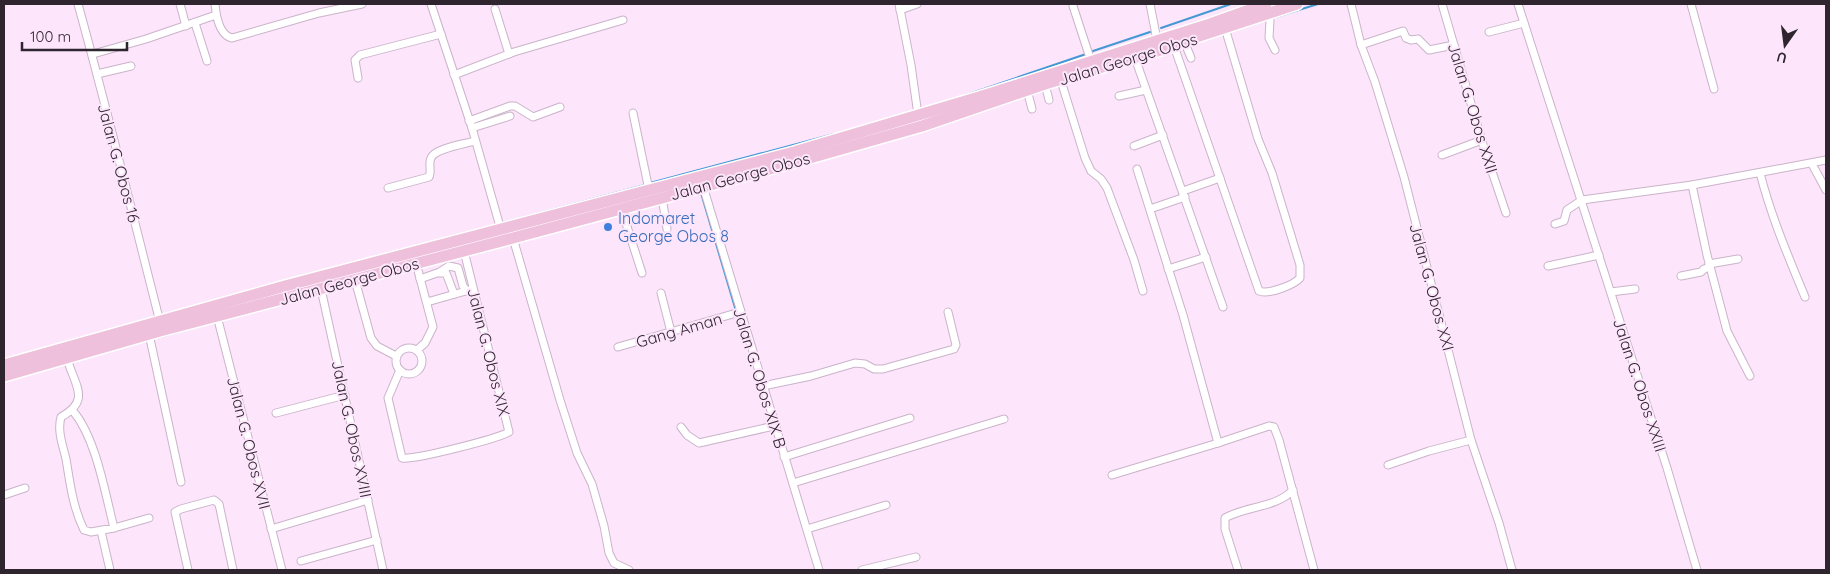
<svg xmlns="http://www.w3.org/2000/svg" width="1830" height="574" font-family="Quicksand,sans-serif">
<rect width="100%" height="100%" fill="#fde5fc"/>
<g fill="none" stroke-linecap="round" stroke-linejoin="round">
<g stroke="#4498d3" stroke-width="2">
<path d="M1276,17L1318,4"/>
<path d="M1161,28L1231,4"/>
<path d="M1090,52L1150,32"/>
<path d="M963,96L1086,54"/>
<path d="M650,183L834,134"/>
<path d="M700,193H701L736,311"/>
<path d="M401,250L645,185"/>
<path d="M737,315L746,339"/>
<path d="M156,338L196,327"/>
<path d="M767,408L771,425"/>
</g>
<defs>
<g id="minor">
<path d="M78,4C107,109 133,216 160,322"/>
<path d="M180,4L186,26"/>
<path d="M215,4C216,15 219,35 232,38L319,13L362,4"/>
<path d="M431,4L472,128L501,230"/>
<path d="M899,4L911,65L918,115"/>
<path d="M1150,4L1157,40"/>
<path d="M1351,4L1361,45L1375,82L1404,177L1471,440L1499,523L1512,570"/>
<path d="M1442,4L1484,148L1506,213"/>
<path d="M1518,4L1667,468L1697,570"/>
<path d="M1691,4L1714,89"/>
<path d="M1073,6L1091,61"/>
<path d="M495,9L509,54"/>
<path d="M900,10L917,4"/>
<path d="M1268,13L1270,20L1269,38L1275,50"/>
<path d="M195,23L207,61"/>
<path d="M1489,32L1524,23"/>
<path d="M1184,41L1191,58"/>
<path d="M1361,45L1403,31L1406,38L1411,40L1418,39L1429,50L1454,45"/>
<path d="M1174,46L1259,291C1268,295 1294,285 1300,278V265L1272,173L1258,139L1225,28"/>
<path d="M93,54L146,39L216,15"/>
<path d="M1135,58L1223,307"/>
<path d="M97,74L131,66"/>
<path d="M454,75L514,52L623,20"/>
<path d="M358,78L355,60L360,55L441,34"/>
<path d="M1061,81L1085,158L1091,171L1101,179L1107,188L1134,260L1143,291"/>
<path d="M1045,84L1049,100"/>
<path d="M1027,90L1032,109"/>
<path d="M1119,96L1146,90"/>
<path d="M633,113L649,190"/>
<path d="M469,121L510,106H515L533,117L560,107"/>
<path d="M472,128L510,116"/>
<path d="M1134,146L1163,135"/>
<path d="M1442,155L1482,140"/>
<path d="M1812,164L1826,190"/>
<path d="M1137,169L1183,315L1218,443L1269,426L1274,427L1279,440L1314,570"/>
<path d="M1760,173C1771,216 1788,256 1805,297"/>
<path d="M1692,185L1707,255L1727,331L1750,376"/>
<path d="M703,186L819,570"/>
<path d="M388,188L429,177C432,171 428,164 431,158C435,148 465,144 475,141"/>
<path d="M1183,191L1220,178"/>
<path d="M662,197L667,229"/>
<path d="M621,208L642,273"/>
<path d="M1150,209L1185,197"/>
<path d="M1555,224L1564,221L1567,210L1582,200L1692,185L1826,160"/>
<path d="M513,238L560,400L577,453L592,484L604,526L609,553L614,563L629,570"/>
<path d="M416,263L433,327L425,343L417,350"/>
<path d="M1709,264L1738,259"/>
<path d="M1548,266L1599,255"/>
<path d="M1168,269L1206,257"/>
<path d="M440,272L449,266L458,268L463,286L467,291"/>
<path d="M1681,276L1701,272L1704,269L1710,267"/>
<path d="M420,279L437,273H446L454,294"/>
<path d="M355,280L371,338L377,346L396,356"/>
<path d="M321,289L383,570"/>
<path d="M1611,292L1635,289"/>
<path d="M661,293L671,332"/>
<path d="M427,302L473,289"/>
<path d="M217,316L282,570"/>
<path d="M149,334L181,482"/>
<path d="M618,347L740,312"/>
<circle cx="409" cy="361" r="13"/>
<path d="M67,358C74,385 92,400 61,417C57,431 63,446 66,459C70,483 73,508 84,530L91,532L114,528C105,493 96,438 73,411"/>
<path d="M400,370L388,398L402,458C415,460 496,439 509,432L464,251"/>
<path d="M763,386L811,376L855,363L865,364L874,369H883L954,349L956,345L948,312"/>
<path d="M276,413L345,395"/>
<path d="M681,427L687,435L699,443L774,426"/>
<path d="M784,457L910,418"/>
<path d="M1388,465L1429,451L1471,440"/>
<path d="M1112,475L1218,443"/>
<path d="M793,483L1004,419"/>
<path d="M4,495L25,488"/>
<path d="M114,528L149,518"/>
<path d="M271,529L368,500"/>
<path d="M807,529L886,505"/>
<path d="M101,531L110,570"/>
<path d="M301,561L377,540"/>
<path d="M188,570L175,512L181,509L214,500L219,504L233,570"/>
<path d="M862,570L916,557"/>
<path d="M1238,570L1225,529V518C1246,506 1276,508 1293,490"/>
</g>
<g id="primary">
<path d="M4,365L285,286L794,152L979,97L1210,24L1266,4"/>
<path d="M4,376L160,331L513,238L803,160L922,126L1045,84L1174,46L1184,41L1297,4"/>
</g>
</defs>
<use href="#minor" stroke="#cab4c9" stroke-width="9"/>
<use href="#primary" stroke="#fff" stroke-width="14"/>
<use href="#minor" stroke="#fff" stroke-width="7"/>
<use href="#primary" stroke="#efc0db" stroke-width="11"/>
</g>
<circle fill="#3f7fe0" stroke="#fde5fc" stroke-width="2" cx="608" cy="227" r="5"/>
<g text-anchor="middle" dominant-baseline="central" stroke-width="4" stroke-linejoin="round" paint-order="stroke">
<g font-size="16" fill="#2e252e" stroke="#fde5fc">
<text transform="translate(1128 59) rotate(-17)">Jalan George Obos</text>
<text transform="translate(1473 108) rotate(73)">Jalan G. Obos XXII</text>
<text transform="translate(119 163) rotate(75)">Jalan G. Obos 16</text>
<text transform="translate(740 176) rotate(-15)">Jalan George Obos</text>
<text transform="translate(349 281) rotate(-15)">Jalan George Obos</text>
<text transform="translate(1432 287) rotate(75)">Jalan G. Obos XXI</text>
<text transform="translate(679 330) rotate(-16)">Gang Aman</text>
<text transform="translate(489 352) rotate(76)">Jalan G. Obos XIX</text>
<text transform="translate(760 378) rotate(73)">Jalan G. Obos XIX B</text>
<text transform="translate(1640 385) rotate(72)">Jalan G. Obos XXIII</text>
<text transform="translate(352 429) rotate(78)">Jalan G. Obos XVIII</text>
<text transform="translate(249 443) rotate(76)">Jalan G. Obos XVII</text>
</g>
<g font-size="16" fill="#366cbe" stroke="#fde5fc" text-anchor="start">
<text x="618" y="218">Indomaret<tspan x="618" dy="18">George Obos 8</tspan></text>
</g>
</g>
<rect width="1830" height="574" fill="none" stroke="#2e252e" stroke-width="10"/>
<g transform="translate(1785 45) rotate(194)" stroke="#fde5fc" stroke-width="4" paint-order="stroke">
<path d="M0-4L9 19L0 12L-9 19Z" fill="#2e252e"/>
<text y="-8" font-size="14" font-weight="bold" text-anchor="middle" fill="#2e252e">U</text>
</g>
<path d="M22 42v8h105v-8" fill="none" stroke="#2e252e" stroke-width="2.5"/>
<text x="30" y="42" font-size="15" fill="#2e252e" stroke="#fde5fc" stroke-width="4" paint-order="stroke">100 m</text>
</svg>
